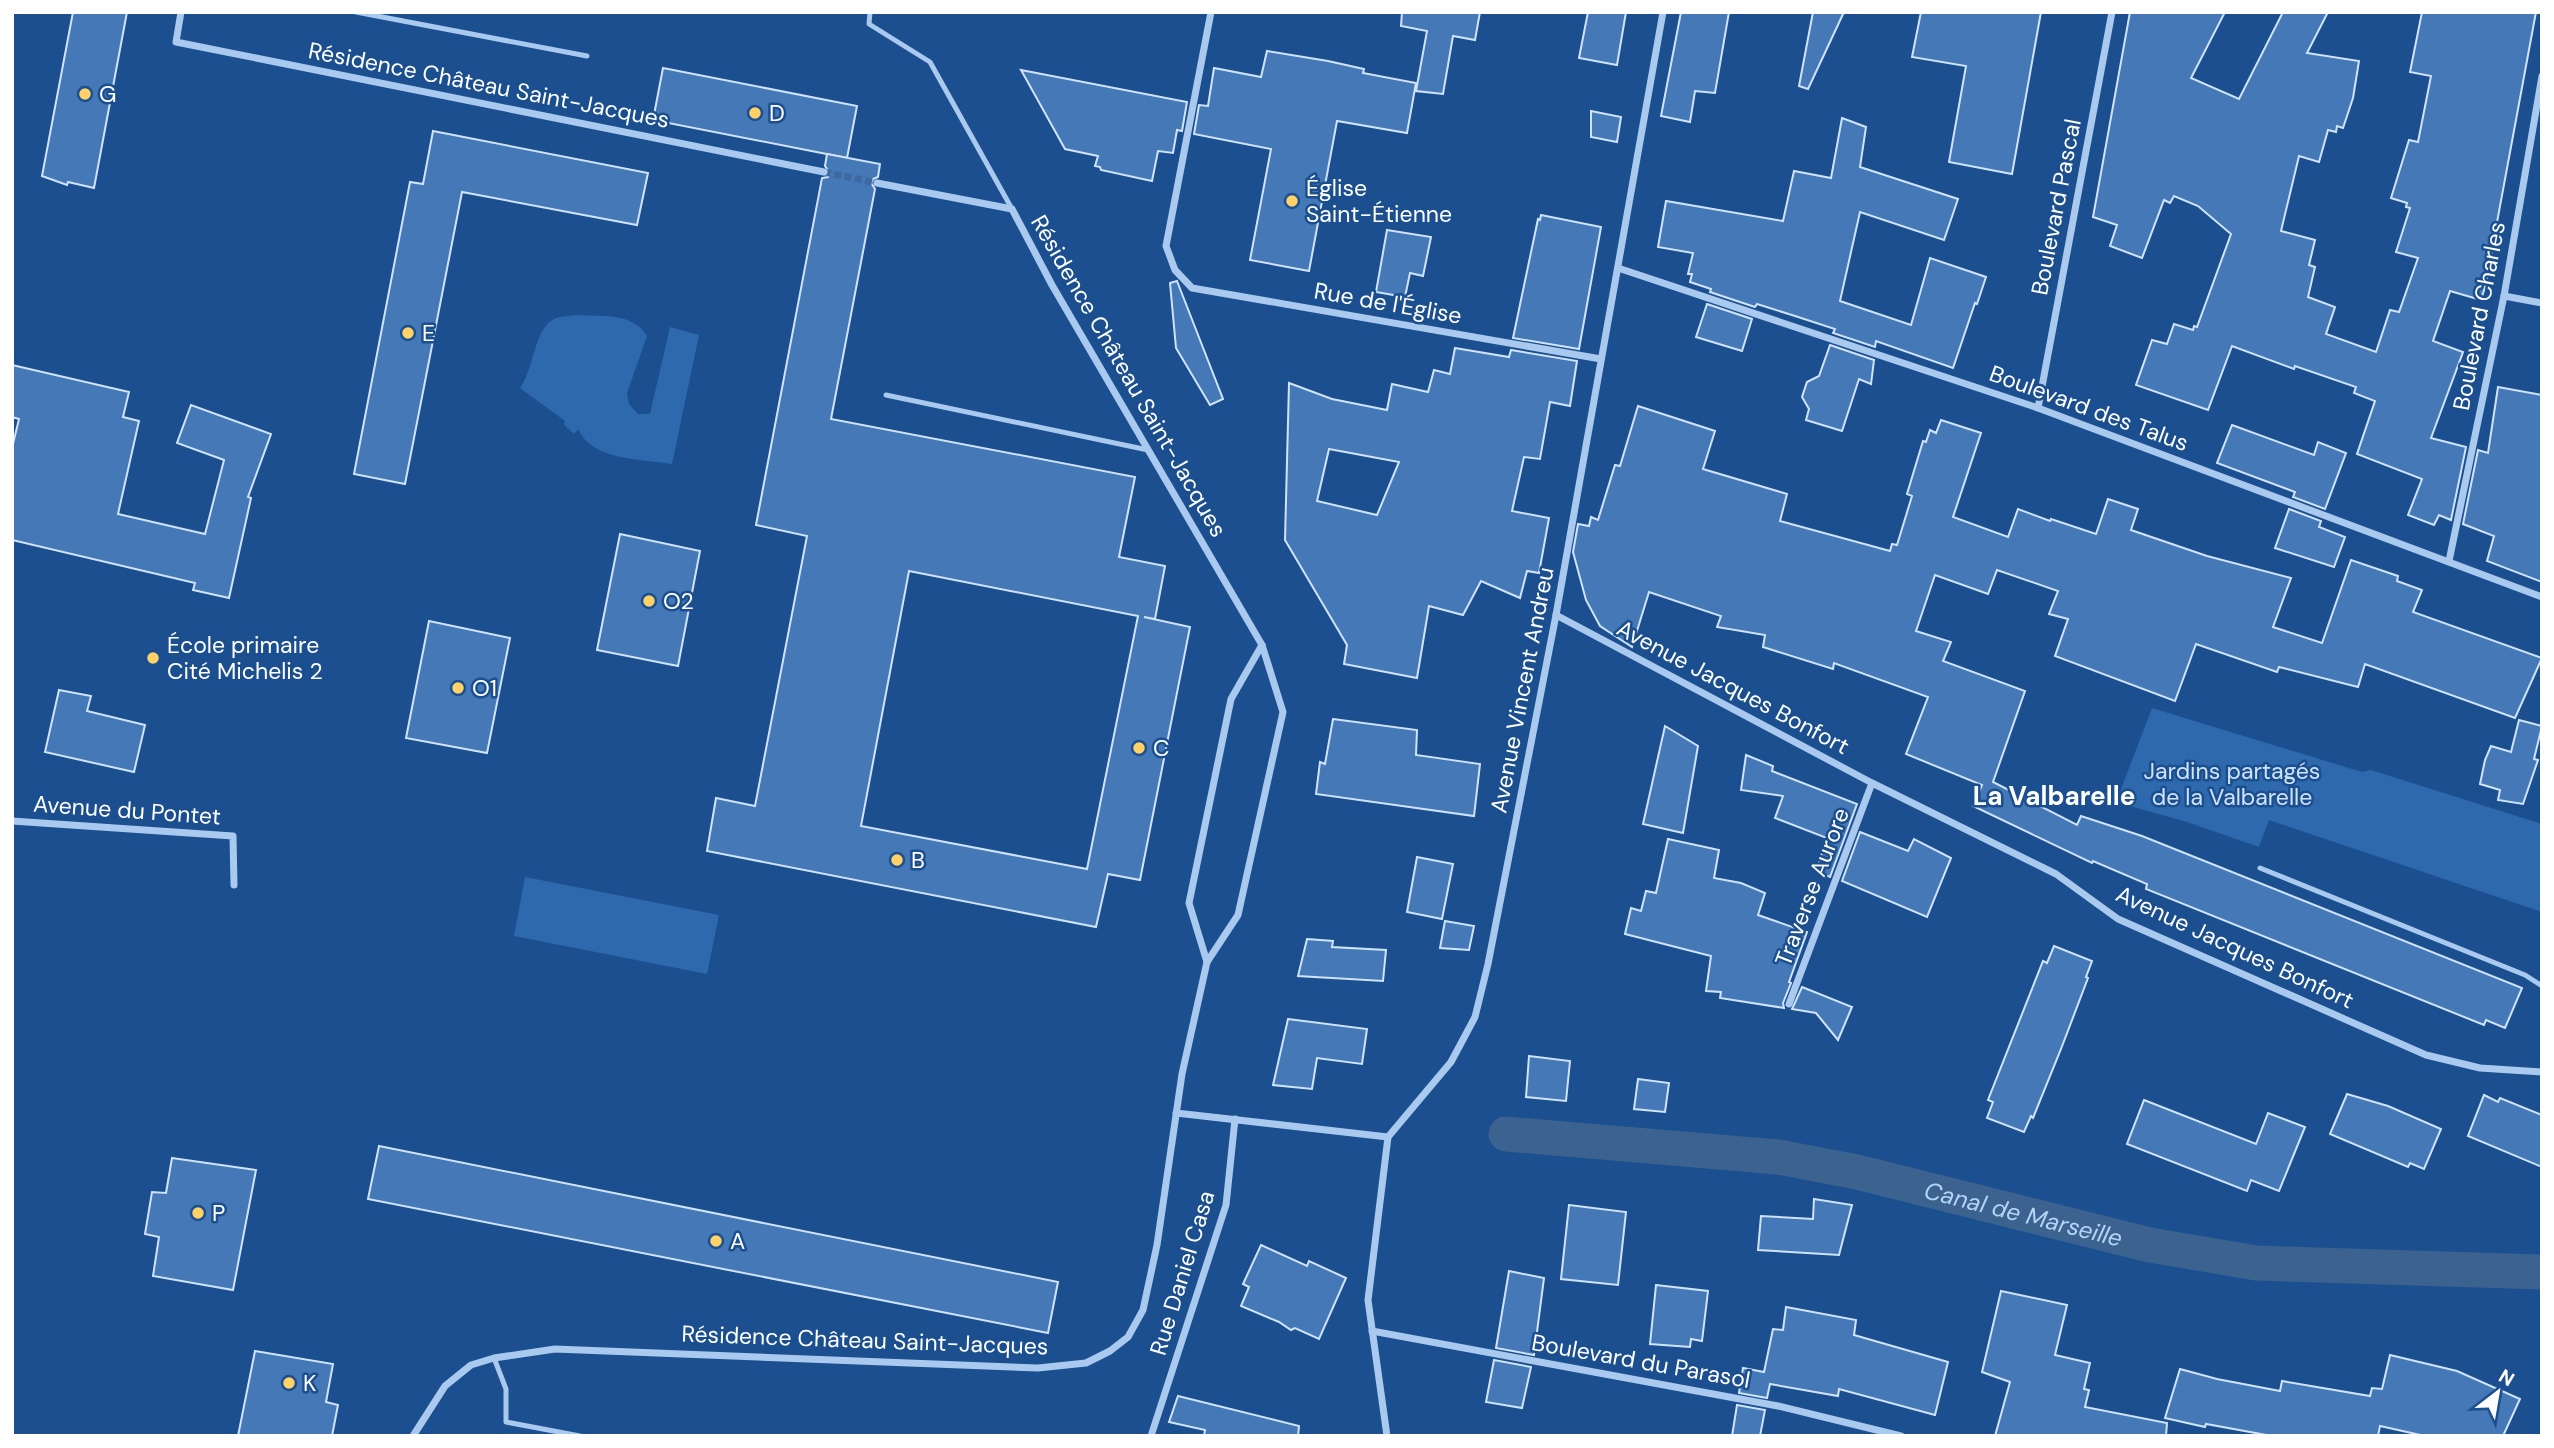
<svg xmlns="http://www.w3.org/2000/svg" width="2554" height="1448" font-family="'DM Sans',sans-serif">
<rect width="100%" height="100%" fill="#1b4f8f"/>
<g fill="#2e69ad">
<path d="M576,315C602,317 633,312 647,336L627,393L629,404L638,414H650L670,327L699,335L672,464C643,459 592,461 578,429L574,434L564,425L565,421L520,388C534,369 534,329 554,319C560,316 570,316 576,315Z"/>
<path d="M2152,708L2362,772L2371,770L2542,824V912L2269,820L2259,847L2187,822L2116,802Z"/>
<path d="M525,877L719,915L707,974L514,936Z"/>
</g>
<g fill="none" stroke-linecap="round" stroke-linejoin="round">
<path stroke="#3c6290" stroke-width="35" id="s1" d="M1506,1134L1778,1157L1857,1172L2150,1245L2256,1263L2542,1272"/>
</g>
<g fill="#4478b7" stroke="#cfe3fa" stroke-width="2" fill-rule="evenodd">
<path d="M73,12H127L94,188L68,182L67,185L42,176Z"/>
<path d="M1402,12H1480L1475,40L1453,36L1443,94L1416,91L1427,31L1401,26Z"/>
<path d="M1588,12H1626L1617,65L1579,58Z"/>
<path d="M1681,12H1729L1715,93L1695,91L1690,122L1661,116Z"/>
<path d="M1813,12H1844L1808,89L1799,86Z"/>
<path d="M1921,12H2041L2012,174L1949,162L1966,66L1912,57Z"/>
<path d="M2130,12H2225L2191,78L2239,99L2283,12H2328L2307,53L2359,61L2353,98L2343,128L2337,126L2336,132L2328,130L2319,162L2299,156L2281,231L2315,240L2309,265L2315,267L2308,297L2335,307L2326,334L2376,352L2390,310L2399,312L2418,258L2396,252L2410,208L2406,207L2407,203L2391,198L2409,140L2418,142L2431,76L2410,72L2422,12H2536L2485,287L2481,300L2450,291L2433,341L2463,352L2431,438L2466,447L2451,520L2439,515L2434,525L2408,515L2422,479L2357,454L2375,401L2354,393L2356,387L2295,366L2294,369L2232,346L2208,410L2136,385L2152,340L2167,344L2174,324L2193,330L2194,326L2197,327L2231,234L2198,206L2174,196L2170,203L2164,200L2142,258L2110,246L2117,225L2093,217Z"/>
<path d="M1267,51L1328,61L1364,69L1363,73L1416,83L1407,133L1337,121L1309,271L1250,260L1271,149L1194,134L1199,105L1208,106L1214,68L1261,77Z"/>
<path d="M663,68L857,106L847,158L653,120Z"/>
<path d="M1021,70L1187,102L1182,131L1177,130L1173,153L1158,151L1152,181L1101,170L1100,167L1095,166L1098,156L1065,149Z"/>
<path d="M1591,111L1621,117L1617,142L1591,137Z"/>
<path d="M1842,118L1866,127L1860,167L1958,199L1944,240L1860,212L1840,301L1911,325L1930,258L1986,277L1977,304L1975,303L1953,368L1876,341L1875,347L1833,333L1835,329L1795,316L1757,304L1755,307L1710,292L1711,289L1690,282L1692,274H1688L1693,253L1658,247L1666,201L1783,221L1794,171L1831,178Z"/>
<path d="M433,131L648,173L637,225L462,192L405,484L354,474L410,182L423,184Z"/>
<path d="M827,154L880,164L878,177L873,179L871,183L875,189L831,419L1135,477L1119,557L1165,566L1155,619L1144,617L1190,627L1140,880L1108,874L1096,927L707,851L716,798L755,806L807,536L756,525L822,178L828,177L830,173L825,166ZM909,571L1138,616L1087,869L861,826Z"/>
<path d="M1541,215L1601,227L1579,349L1513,338L1538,219L1540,220Z"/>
<path d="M1387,230L1431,237L1423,276L1410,273L1405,297L1376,292Z"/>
<path d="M1177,281L1223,399L1210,405L1176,348L1170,283Z"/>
<path d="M1707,304L1752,319L1742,351L1696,337Z"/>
<path d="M1830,345L1874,360L1871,384L1859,379L1842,431L1806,420L1809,409L1802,397L1807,382L1819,376Z"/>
<path d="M1455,348L1509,357L1511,350L1577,361L1570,406L1550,402L1540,459L1524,457L1512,511L1549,518L1539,573L1527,571L1520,598L1481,581L1463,615L1429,606L1417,678L1344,664L1347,645L1285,540L1289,383L1332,399L1387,410L1392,384L1428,392L1434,370L1450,374ZM1329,449L1399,462L1377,515L1317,501Z"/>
<path d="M12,365L129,392L123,417L139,421L118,514L205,534L224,460L177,443L191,405L271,434L248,497L251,498L229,598L193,590L195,583L12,540V448L19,419L12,417Z"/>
<path d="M2498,387L2542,395V582L2487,561L2494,536L2463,524L2478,450L2488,453Z"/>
<path d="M1638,406L1715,431L1703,469L1787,494L1780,521L1890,551L1892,544L1897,545L1912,496L1907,494L1923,441L1926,442L1930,430L1936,433L1941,420L1981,433L1953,517L2008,537L2018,509L2050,521L2051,519L2096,534L2108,499L2138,509L2131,530L2207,556L2291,578L2273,627L2322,643L2351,560L2398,576L2397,581L2422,590L2413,612L2542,658L2515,718L2365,664L2358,687L2279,667L2277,672L2196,644L2175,701L2055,656L2068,619L2049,614L2058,591L1997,570L1988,594L1935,575L1916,631L1951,642L1943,661L2025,691L1993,782L2077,825L2081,816L2142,836L2522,988L2505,1028L2486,1020L2484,1025L2146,889L2147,884L2093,861L2092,863L1973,806L1982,785L1906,754L1928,697L1834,663L1833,669L1763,647L1765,635L1717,627L1721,616L1649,592L1632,647L1600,626L1586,600L1573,552L1578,524L1589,526L1591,517L1598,520L1615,465L1620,466Z"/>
<path d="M2232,425L2314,455L2318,442L2346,453L2325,509L2293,497L2295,492L2217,463Z"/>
<path d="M2289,509L2321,521L2319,527L2345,537L2334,567L2275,548Z"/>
<path d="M620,534L700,551L678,666L597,650Z"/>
<path d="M429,621L510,638L487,753L406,738Z"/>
<path d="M59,690L91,696L87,711L145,725L134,772L45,752Z"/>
<path d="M1333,719L1417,730L1416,755L1480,764L1474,816L1316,794L1320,762L1325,764Z"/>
<path d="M2519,720L2542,726L2534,759L2538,760L2523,804L2498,800L2500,790L2480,784L2485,760L2491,746L2511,752Z"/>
<path d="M1665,726L1698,746L1683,833L1643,824Z"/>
<path d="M1746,755L1773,766L1772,771L1857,804L1830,877L1816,871L1827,838L1775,818L1783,796L1741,790Z"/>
<path d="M1860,832L1908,851L1914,839L1951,858L1927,917L1842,881Z"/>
<path d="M1668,839L1719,850L1714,878L1741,883L1765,893L1758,915L1807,932L1789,982L1791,983L1783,1003L1784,1008L1720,998L1721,992L1706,991L1711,956L1625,934L1631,908L1641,911L1646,891L1656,893Z"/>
<path d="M1417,857L1453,864L1442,919L1407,912Z"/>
<path d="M1445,921L1474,926L1469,950L1440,948Z"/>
<path d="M1307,939L1333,941L1332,947L1386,950L1383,981L1298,976Z"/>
<path d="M2054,946L2092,961L2086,977L2088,978L2061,1049L2033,1118L2031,1116L2024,1132L1987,1118L1993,1102L1988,1100L2043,961L2047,963Z"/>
<path d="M1802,987L1852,1007L1838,1040L1816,1013L1792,1009Z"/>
<path d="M1288,1019L1367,1029L1362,1064L1317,1058L1312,1089L1273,1085Z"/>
<path d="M1529,1056L1570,1061L1566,1101L1526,1097Z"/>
<path d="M1638,1079L1669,1083L1665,1112L1634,1109Z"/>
<path d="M2347,1094L2388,1106L2441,1129L2424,1169L2410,1163L2408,1167L2330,1134Z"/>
<path d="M2484,1095L2498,1102L2500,1098L2542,1115V1167L2468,1136Z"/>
<path d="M2144,1100L2256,1144L2268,1113L2305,1127L2279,1191L2251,1180L2247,1191L2127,1144Z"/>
<path d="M379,1146L1058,1282L1048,1333L368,1199Z"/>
<path d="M172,1158L256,1170L233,1290L153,1276L159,1237L145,1234L152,1192L166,1193Z"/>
<path d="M1814,1199L1852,1205L1839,1255L1758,1250L1761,1216L1813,1219Z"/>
<path d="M1569,1205L1626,1212L1618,1285L1561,1279Z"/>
<path d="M1261,1245L1307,1266L1309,1261L1346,1278L1319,1339L1295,1328L1291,1330L1279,1322L1241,1306L1249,1287L1243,1284Z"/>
<path d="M1509,1271L1544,1278L1534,1355L1496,1348Z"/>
<path d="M1656,1285L1708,1291L1702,1341L1691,1339L1690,1347L1650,1344Z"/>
<path d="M2001,1291L2067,1305L2055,1355L2090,1363L2084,1389L2089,1390L2085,1407L2167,1423L2166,1436H1995L2010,1382L1982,1372Z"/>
<path d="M1786,1307L1856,1320L1854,1335L1948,1362L1935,1415L1839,1389L1838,1396L1770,1384L1767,1398L1739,1393L1743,1368L1764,1372L1773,1329L1783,1330Z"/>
<path d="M255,1351L333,1364L326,1402L338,1405L332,1436H238Z"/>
<path d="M2390,1355L2457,1371L2520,1399L2503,1436H2425L2380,1426L2378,1436H2272L2206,1424L2205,1427L2165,1418L2180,1369L2217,1379L2280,1391L2282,1381L2370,1396L2372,1388L2382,1389Z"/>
<path d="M1494,1360L1531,1367L1522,1408L1486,1402Z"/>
<path d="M1178,1396L1299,1426L1298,1436H1204L1205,1430L1169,1422Z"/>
<path d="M1737,1405L1765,1410L1760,1436H1732Z"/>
</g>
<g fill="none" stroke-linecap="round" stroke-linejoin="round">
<path stroke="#3d69a0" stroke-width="7" stroke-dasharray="7 3.5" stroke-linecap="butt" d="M824,172L877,183"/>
<g stroke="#a9c9ee" stroke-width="5">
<path d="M356,12L587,56"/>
<path d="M870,12L869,24L930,62L1012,209"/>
<path d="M886,395L1148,450"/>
<path d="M2260,868L2525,975L2542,986"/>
<path d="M494,1358L506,1389V1422L580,1436"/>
</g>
<g stroke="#a9c9ee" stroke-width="7">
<path d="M181,12L176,42L824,172"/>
<path d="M1211,12L1166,246L1175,270L1192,288L1601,359"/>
<path d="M1618,268L2038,408L2542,597"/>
<path d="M2504,296L2542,303"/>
<path d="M2038,408L2112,12"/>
<path d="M2449,561L2504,296L2542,76"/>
<path d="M1556,615L1872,783L2056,874L2118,919L2426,1055L2480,1068L2542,1072"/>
<path d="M12,821L233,836L234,885"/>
<path d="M1207,962L1189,903L1231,699L1262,645"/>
<path d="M1789,1004L1872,783"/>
<path d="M1176,1113L1388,1137L1451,1062L1475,1017L1488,964L1556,615L1663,12"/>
<path d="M1372,1331L1778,1406L1901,1436"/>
<path d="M413,1436L445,1386L471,1365L494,1358L555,1349L1038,1368L1086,1363L1110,1351L1128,1337L1143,1310L1157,1245L1182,1074L1207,962L1238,915L1283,712L1262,645L1052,285L1012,209L877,183"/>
<path d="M1151,1436L1226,1205L1235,1119"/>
<path d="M1387,1436L1368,1300L1388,1137"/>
</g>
</g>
<g fill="#ffd166" stroke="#1b4f8f" stroke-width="2.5">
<circle cx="85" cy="94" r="7"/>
<circle cx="755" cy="113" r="7"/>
<circle cx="1292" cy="201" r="7"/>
<circle cx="408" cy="333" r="7"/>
<circle cx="649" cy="601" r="7"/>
<circle cx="153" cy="658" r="7"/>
<circle cx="458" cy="688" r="7"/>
<circle cx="1139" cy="748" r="7"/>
<circle cx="897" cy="860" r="7"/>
<circle cx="198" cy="1213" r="7"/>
<circle cx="716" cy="1241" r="7"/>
<circle cx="289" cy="1383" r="7"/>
</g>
<g text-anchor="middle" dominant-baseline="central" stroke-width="5" stroke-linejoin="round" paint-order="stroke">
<g font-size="23" fill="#fff" stroke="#1b4f8f">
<text transform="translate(489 85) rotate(11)">Résidence Château Saint-Jacques</text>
<text transform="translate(2056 207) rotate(-79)">Boulevard Pascal</text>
<text transform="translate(1388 303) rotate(10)">Rue de l'Église</text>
<text transform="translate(2479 316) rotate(-79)">Boulevard Charles</text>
<text transform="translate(1129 376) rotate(60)">Résidence Château Saint-Jacques</text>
<text transform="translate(2089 408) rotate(20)">Boulevard des Talus</text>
<text transform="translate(1733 687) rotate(28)">Avenue Jacques Bonfort</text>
<text transform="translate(1522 690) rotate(-79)">Avenue Vincent Andreu</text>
<text transform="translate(127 810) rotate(4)">Avenue du Pontet</text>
<text transform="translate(1812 887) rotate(-69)">Traverse Aurore</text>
<text transform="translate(2235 947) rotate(25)">Avenue Jacques Bonfort</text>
<text transform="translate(1182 1273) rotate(-73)">Rue Daniel Casa</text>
<text transform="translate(865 1340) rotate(2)">Résidence Château Saint-Jacques</text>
<text transform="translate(1641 1361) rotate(10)">Boulevard du Parasol</text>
</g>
<g font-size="23" fill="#fff" stroke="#1b4f8f" text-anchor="start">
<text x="99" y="94">G</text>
<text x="769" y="113">D</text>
<text x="1306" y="188">Église<tspan x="1306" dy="26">Saint-Étienne</tspan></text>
<text x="422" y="333">E</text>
<text x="663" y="601">O2</text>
<text x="167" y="645">École primaire<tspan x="167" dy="26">Cité Michelis 2</tspan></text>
<text x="472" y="688">O1</text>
<text x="1153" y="748">C</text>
<text x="911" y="860">B</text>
<text x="212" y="1213">P</text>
<text x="730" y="1241">A</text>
<text x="303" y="1383">K</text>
</g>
<g font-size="23" fill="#cfe3fa" stroke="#1b4f8f">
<text x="2232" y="771">Jardins partagés<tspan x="2232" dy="26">de la Valbarelle</tspan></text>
</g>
<g font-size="24" font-style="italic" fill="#b5d3f5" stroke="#1b4f8f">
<text stroke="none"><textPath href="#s1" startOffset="525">Canal de Marseille</textPath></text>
</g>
<g font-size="26" font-weight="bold" fill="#fff" stroke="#1b4f8f">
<text x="2054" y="796">La Valbarelle</text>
</g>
</g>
<rect width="2554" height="1448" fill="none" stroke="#ffffff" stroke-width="28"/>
<g transform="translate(2498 1392) rotate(31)" stroke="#1b4f8f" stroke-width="5" paint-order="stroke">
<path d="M0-5L12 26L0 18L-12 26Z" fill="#ffffff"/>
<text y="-10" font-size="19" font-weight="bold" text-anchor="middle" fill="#ffffff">N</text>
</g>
</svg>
